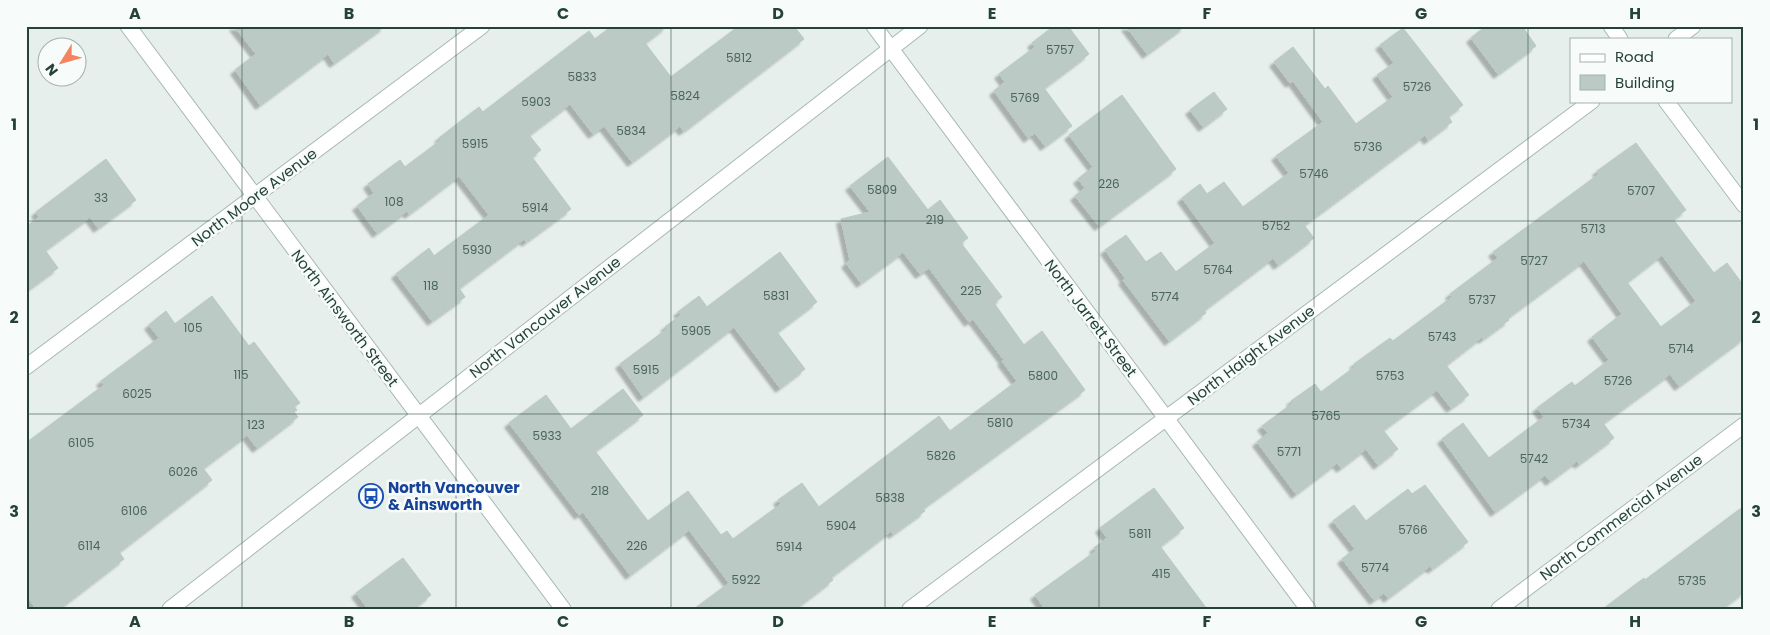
<svg xmlns="http://www.w3.org/2000/svg" width="1770" height="635" font-family="Poppins,sans-serif">
<defs>
<filter id="shadow"><feDropShadow dx="-4.5" dy="4.5" stdDeviation="1" flood-color="#0004"/></filter>
</defs>
<rect width="100%" height="100%" fill="#e6efeb"/>
<g fill="#bbcac4" stroke="#b8c9c2" fill-rule="evenodd" filter="url(#shadow)">
<path d="M234,26H385L334,63L328,54L260,105L235,70L256,54Z"/>
<path d="M612,26H667L645,43L671,77L739,26H794L804,39L692,125L683,131L680,126L632,162L604,126L593,134L570,104L529,135L541,150L532,157L571,209L526,242L524,239L459,288L465,297L432,321L396,274L429,248L434,256L489,215L459,176L409,214L407,211L377,233L357,206L374,193L368,184L400,160L405,167L441,140L439,138L479,107L483,112L589,31L595,39Z"/>
<path d="M1054,26H1068L1089,54L1044,88L1072,126L1045,146L1035,133L1028,138L994,91L1005,82L999,74L1035,47L1032,43Z"/>
<path d="M1126,26H1185L1147,54Z"/>
<path d="M1486,26H1522L1536,46L1498,74L1471,38Z"/>
<path d="M1403,28L1463,105L1448,116L1452,122L1428,140L1425,135L1304,225L1314,238L1278,265L1273,258L1204,310L1206,313L1169,341L1123,280L1125,278L1105,250L1126,235L1146,262L1161,252L1176,272L1215,243L1182,198L1200,184L1207,194L1224,182L1243,207L1289,173L1276,156L1323,122L1293,81L1290,83L1274,62L1293,47L1325,89L1328,86L1356,124L1393,97L1377,75L1394,63L1380,45Z"/>
<path d="M1214,92L1227,109L1203,127L1190,110Z"/>
<path d="M1122,95L1176,169L1099,226L1075,196L1085,188L1078,179L1093,167L1069,135Z"/>
<path d="M1636,143L1686,210L1673,219L1714,273L1727,263L1744,286V338L1679,386L1670,374L1603,423L1614,438L1579,464L1577,461L1550,481L1545,475L1495,512L1442,439L1463,423L1489,458L1544,417L1537,408L1572,382L1575,386L1609,360L1592,337L1622,314L1584,261L1507,318L1509,320L1483,339L1482,337L1446,365L1469,395L1451,408L1437,390L1383,430L1398,449L1378,465L1366,449L1341,468L1337,463L1296,494L1257,442L1268,433L1262,426L1293,403L1291,401L1315,384L1321,392L1356,366L1354,364L1390,338L1393,341L1452,297L1450,294L1498,258L1493,252L1599,174L1597,171ZM1662,255L1696,301L1661,327L1627,282Z"/>
<path d="M888,157L928,210L940,200L968,238L961,243L1002,297L994,303L1024,345L1042,331L1085,390L923,508L925,511L893,534L891,531L831,577L833,580L795,609H694L729,583L689,530L630,575L583,512L579,515L509,423L546,395L571,429L623,389L643,415L595,451L648,521L688,491L721,535L727,531L733,539L781,504L778,500L802,483L819,507L939,416L950,431L1017,381L1002,361L1004,360L973,319L969,322L929,268L920,274L903,252L861,283L846,263L850,260L841,219L870,212L850,186Z"/>
<path d="M106,159L136,200L98,228L90,217L45,250L58,268L26,291V224L27,226L39,217L36,212Z"/>
<path d="M780,252L817,302L777,332L805,369L780,388L734,327L643,397L620,364L667,329L665,327L681,315L678,312L699,296L707,307Z"/>
<path d="M212,296L249,346L254,342L300,403L294,407L297,410L294,412L298,417L257,448L247,435L203,468L212,480L119,552L124,559L59,609H36L26,595V443L104,385L101,381L159,338L149,325L166,311L175,324Z"/>
<path d="M1425,485L1468,542L1432,569L1430,566L1388,598L1384,593L1374,600L1342,559L1355,549L1333,521L1354,505L1366,521L1408,489L1412,494Z"/>
<path d="M1154,488L1184,528L1160,546L1207,609H1045L1035,595L1096,551L1094,548L1107,538L1100,528Z"/>
<path d="M1744,506V592L1721,609H1603L1644,578L1645,580Z"/>
<path d="M403,558L431,595L413,609H368L356,593Z"/>
</g>
<g fill="none" stroke-linecap="round" stroke-linejoin="round">
<defs>
<g id="minor">
<path d="M874,26L1308,609"/>
<path d="M1611,26L1620,39"/>
<path d="M1676,39L1693,26"/>
<path d="M1666,101L1744,205"/>
<path d="M26,367L482,26"/>
<path d="M910,609L1592,101"/>
<path d="M1499,609L1744,425"/>
</g>
<g id="tertiary">
<path d="M128,26L563,609"/>
<path d="M170,609L920,26"/>
</g>
</defs>
<use href="#minor" stroke="#a8b8b2" stroke-width="17"/>
<use href="#tertiary" stroke="#a8b8b2" stroke-width="17"/>
<use href="#minor" stroke="#fff" stroke-width="15"/>
<use href="#tertiary" stroke="#fff" stroke-width="15"/>
</g>
<path fill="none" stroke="#24423a" stroke-width="1" stroke-opacity="0.55" d="M242,26V609M456,26V609M671,26V609M885,26V609M1099,26V609M1314,26V609M1528,26V609M26,221H1744M26,414H1744"/>
<defs>
<symbol id="bus-ring" viewBox="-11 -11 22 22"><circle r="9.5" fill="#f7fbf9" stroke="#1a4fb4" stroke-width="1.5"/><path d="M-5-6H5V4H4V6H2V4H-2V6H-4V4H-5ZM-3.5-4V0h7V-4ZM-3.5 1.2v1.5H-2V1.2ZM2 1.2v1.5H3.5V1.2Z" fill="#1a4fb4"/></symbol>
</defs>
<g fill-rule="evenodd">
<use href="#bus-ring" x="357" y="482" width="28" height="28"/>
</g>
<g text-anchor="middle" dominant-baseline="central" stroke-width="5" stroke-linejoin="round" paint-order="stroke">
<g font-size="12" fill="#4a645c">
<text x="1060" y="49">5757</text>
<text x="739" y="57">5812</text>
<text x="582" y="76">5833</text>
<text x="1417" y="86">5726</text>
<text x="685" y="95">5824</text>
<text x="1025" y="97">5769</text>
<text x="536" y="101">5903</text>
<text x="631" y="130">5834</text>
<text x="475" y="143">5915</text>
<text x="1368" y="146">5736</text>
<text x="1314" y="173">5746</text>
<text x="1109" y="183">226</text>
<text x="882" y="189">5809</text>
<text x="1641" y="190">5707</text>
<text x="101" y="197">33</text>
<text x="394" y="201">108</text>
<text x="535" y="207">5914</text>
<text x="935" y="219">219</text>
<text x="1276" y="225">5752</text>
<text x="1593" y="228">5713</text>
<text x="477" y="249">5930</text>
<text x="1534" y="260">5727</text>
<text x="1218" y="269">5764</text>
<text x="431" y="285">118</text>
<text x="971" y="290">225</text>
<text x="776" y="295">5831</text>
<text x="1165" y="296">5774</text>
<text x="1482" y="299">5737</text>
<text x="193" y="327">105</text>
<text x="696" y="330">5905</text>
<text x="1442" y="336">5743</text>
<text x="1681" y="348">5714</text>
<text x="646" y="369">5915</text>
<text x="241" y="374">115</text>
<text x="1043" y="375">5800</text>
<text x="1390" y="375">5753</text>
<text x="1618" y="380">5726</text>
<text x="137" y="393">6025</text>
<text x="1326" y="415">5765</text>
<text x="1000" y="422">5810</text>
<text x="1576" y="423">5734</text>
<text x="256" y="424">123</text>
<text x="547" y="435">5933</text>
<text x="81" y="442">6105</text>
<text x="1289" y="451">5771</text>
<text x="941" y="455">5826</text>
<text x="1534" y="458">5742</text>
<text x="183" y="471">6026</text>
<text x="600" y="490">218</text>
<text x="890" y="497">5838</text>
<text x="134" y="510">6106</text>
<text x="841" y="525">5904</text>
<text x="1413" y="529">5766</text>
<text x="1140" y="533">5811</text>
<text x="89" y="545">6114</text>
<text x="637" y="545">226</text>
<text x="789" y="546">5914</text>
<text x="1375" y="567">5774</text>
<text x="1161" y="573">415</text>
<text x="746" y="579">5922</text>
<text x="1692" y="580">5735</text>
</g>
<g font-size="15" fill="#24423a" stroke="#f7fbf9">
<text transform="translate(254 197) rotate(-37)">North Moore Avenue</text>
<text transform="translate(545 317) rotate(-38)">North Vancouver Avenue</text>
<text transform="translate(345 318) rotate(53)">North Ainsworth Street</text>
<text transform="translate(1091 318) rotate(53)">North Jarrett Street</text>
<text transform="translate(1251 355) rotate(-37)">North Haight Avenue</text>
<text transform="translate(1621 517) rotate(-37)">North Commercial Avenue</text>
</g>
<g font-size="15" font-weight="bold" fill="#164399" stroke="#f7fbf9" text-anchor="start">
<text x="388" y="487">North Vancouver<tspan x="388" dy="17">&amp; Ainsworth</tspan></text>
</g>
</g>
<rect width="1770" height="635" fill="none" stroke="#f7fbf9" stroke-width="55"/>
<rect x="1570" y="38" width="162" height="65" fill="#f7fbf9" stroke="#a3b1ad"/>
<rect x="1580" y="54" width="25" height="8" fill="#ffffff" stroke="#a3b1ad"/>
<text x="1615" y="62" font-size="15" fill="#24423a">Road</text>
<rect x="1580" y="75" width="25" height="15" fill="#bbcac4" stroke="#a3b1ad"/>
<text x="1615" y="88" font-size="15" fill="#24423a">Building</text>
<g transform="translate(62 62) rotate(233)"><circle r="24" fill="#f7fbf9" stroke="#a3b1ad"/>
<path d="M0-4L9 19L0 12L-9 19Z" fill="#f4845f"/>
<text y="-8" font-size="14" font-weight="bold" text-anchor="middle" fill="#24423a">N</text>
</g>
<rect x="28" y="28" width="1714" height="580" fill="none" stroke="#24423a" stroke-width="2"/>
<g font-size="16" text-anchor="middle" font-weight="bold" fill="#24423a">
<text x="135" y="19">A</text>
<text x="349" y="19">B</text>
<text x="563" y="19">C</text>
<text x="778" y="19">D</text>
<text x="992" y="19">E</text>
<text x="1207" y="19">F</text>
<text x="1421" y="19">G</text>
<text x="1635" y="19">H</text>
<text x="14" y="130">1</text>
<text x="1756" y="130">1</text>
<text x="14" y="323">2</text>
<text x="1756" y="323">2</text>
<text x="14" y="517">3</text>
<text x="1756" y="517">3</text>
<text x="135" y="627">A</text>
<text x="349" y="627">B</text>
<text x="563" y="627">C</text>
<text x="778" y="627">D</text>
<text x="992" y="627">E</text>
<text x="1207" y="627">F</text>
<text x="1421" y="627">G</text>
<text x="1635" y="627">H</text>
</g>
</svg>
